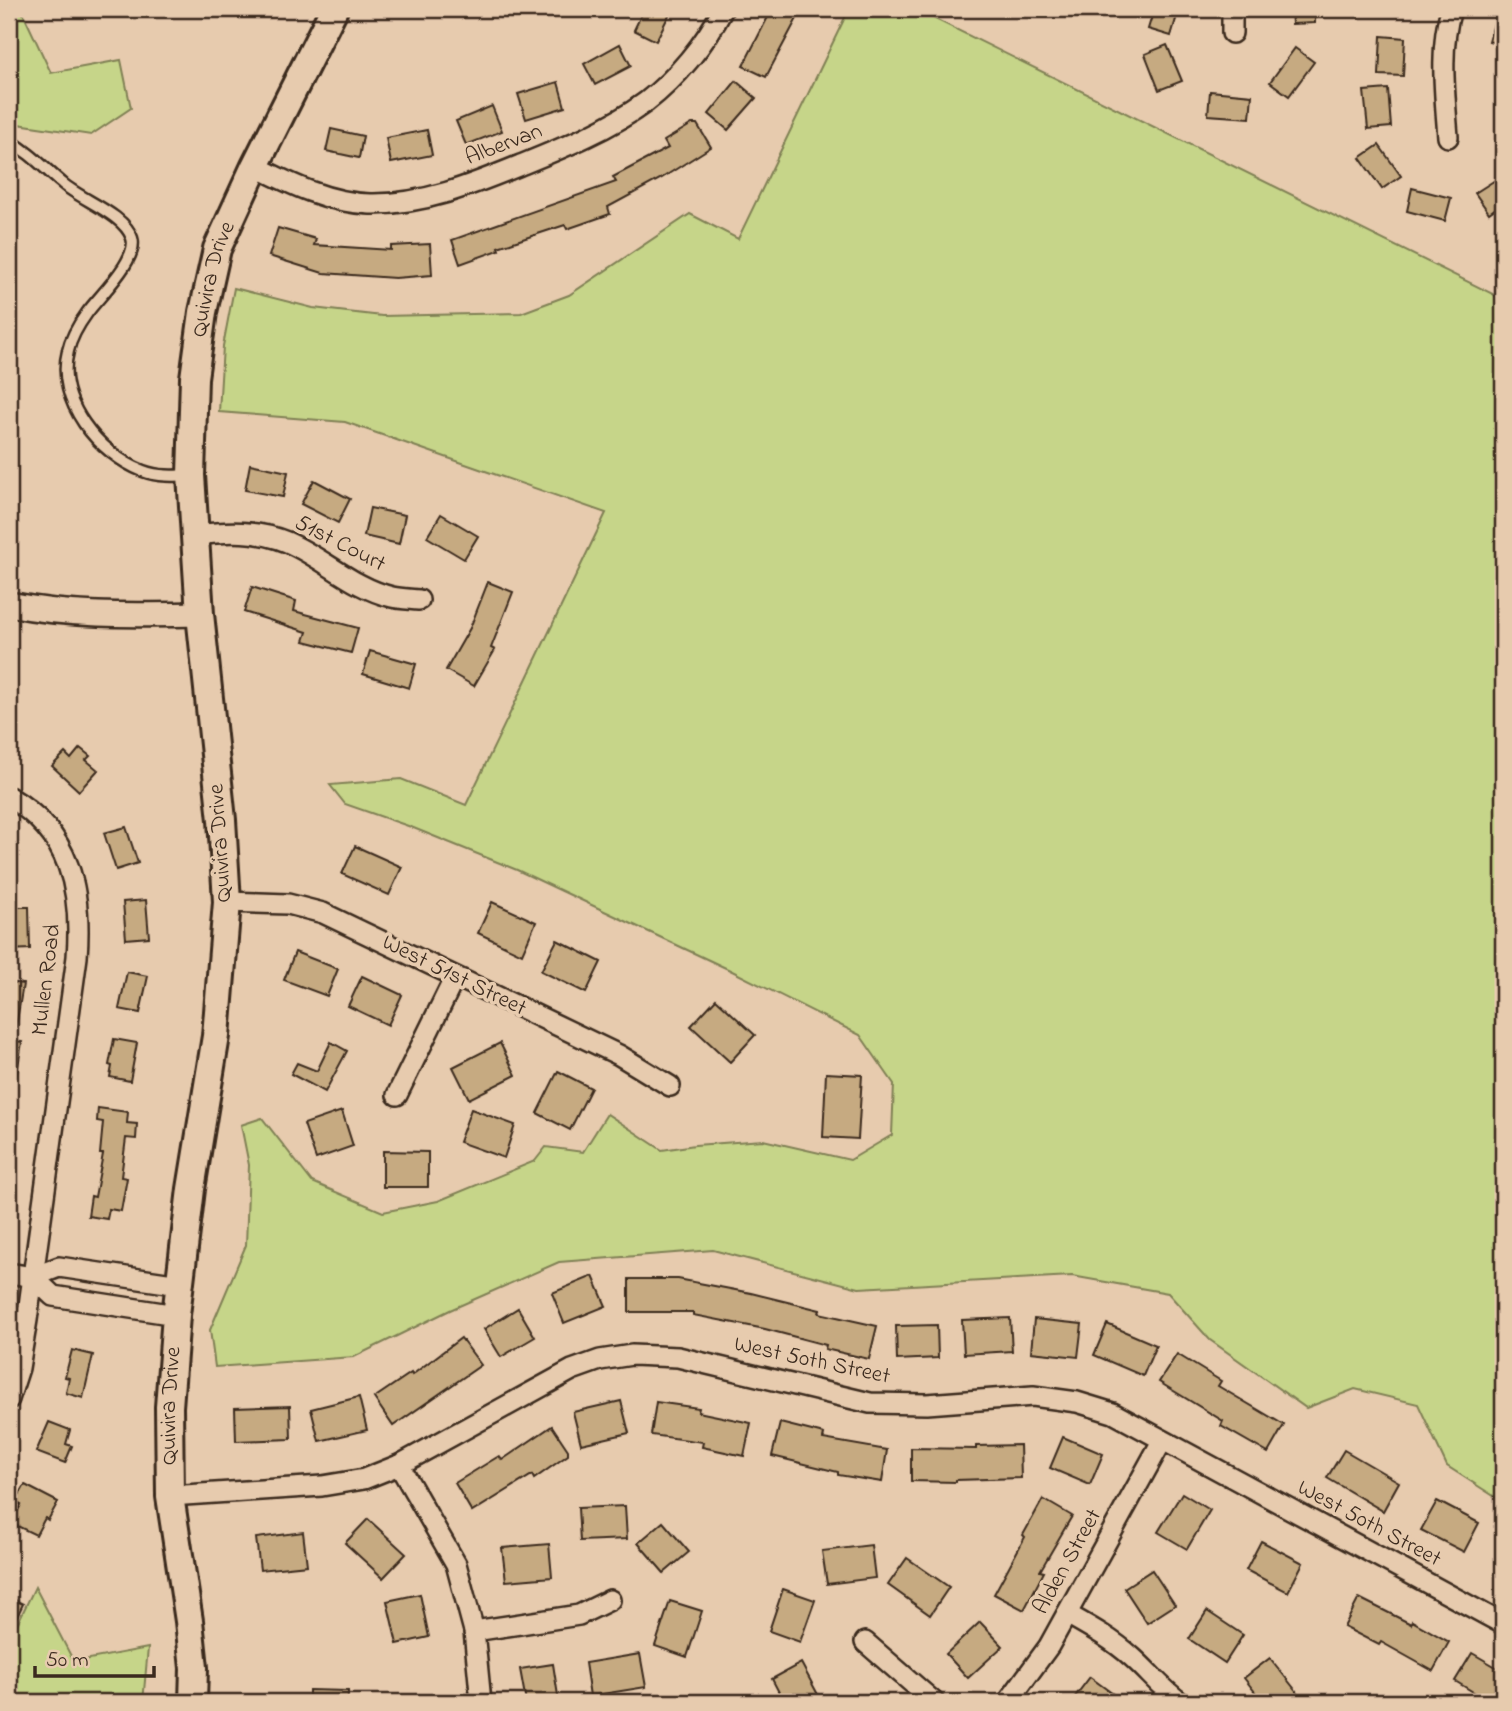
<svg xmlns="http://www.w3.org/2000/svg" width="1512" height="1711" font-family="'Indie Flower',sans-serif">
<rect width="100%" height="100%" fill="#e7cbae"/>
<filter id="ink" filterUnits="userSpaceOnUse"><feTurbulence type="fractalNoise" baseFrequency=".0143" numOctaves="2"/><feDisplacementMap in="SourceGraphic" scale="14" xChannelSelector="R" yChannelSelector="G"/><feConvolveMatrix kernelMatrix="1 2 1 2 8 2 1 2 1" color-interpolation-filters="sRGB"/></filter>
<g filter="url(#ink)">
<g fill="#c6d589" stroke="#808054" stroke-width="2">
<path d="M9,9H21L51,73L121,60L131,108L91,135L18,124L9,116Z"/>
<path d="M849,9H915L1503,299V1502L1447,1466L1418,1404L1355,1389L1306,1408L1210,1340L1168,1293L1072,1276L859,1288L713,1250L559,1262L450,1310L354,1357L215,1367L210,1330L246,1245L249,1165L241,1125L262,1118L312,1182L383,1212L438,1201L535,1161L546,1147L583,1152L607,1114L662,1150L695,1145L763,1140L850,1160L892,1135L894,1084L860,1035L730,970L517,870L411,827L345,804L330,785L401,779L466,805L606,513L345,422L219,412L223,346L234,288L313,308L382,316L521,313L569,295L690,214L738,239Z"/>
<path d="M35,1587L74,1662L148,1648L143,1702H9V1641Z"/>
</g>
<g fill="#c6aa81" stroke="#3b2a1e" stroke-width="2">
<path d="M644,9H672L656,41L634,30Z"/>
<path d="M772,9H802L766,77L743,66Z"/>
<path d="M1154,9H1179L1171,36L1148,29Z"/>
<path d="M1291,9H1315V23L1292,24Z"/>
<path d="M1498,9H1503V45L1489,41Z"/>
<path d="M1381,36L1405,38L1403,76L1379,75Z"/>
<path d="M620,44L631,66L595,85L584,64Z"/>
<path d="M1167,45L1182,81L1159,90L1145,54Z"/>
<path d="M1295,48L1314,62L1289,96L1270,82Z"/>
<path d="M736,81L756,98L728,130L709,114Z"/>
<path d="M558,82L565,107L526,119L518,94Z"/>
<path d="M1388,89L1391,127L1368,129L1364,91Z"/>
<path d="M1210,91L1252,95L1250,118L1208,115Z"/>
<path d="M492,106L502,131L466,145L456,121Z"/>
<path d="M692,124H697L711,147L662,178L608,207L610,214L567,229L565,225L498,247L499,250L460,264L452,240L616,182L613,177L668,148L664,141Z"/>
<path d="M331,129L363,136L359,158L326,151Z"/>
<path d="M427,130L432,155L391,163L386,138Z"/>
<path d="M1379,145L1401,176L1382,189L1360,158Z"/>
<path d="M1503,175V203L1489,213L1475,193Z"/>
<path d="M1412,188L1451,198L1445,221L1407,211Z"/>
<path d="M278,228L316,239L314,245L391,250V246L430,244L432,275L395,278L323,273L269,256Z"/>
<path d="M250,464L288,472L283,497L245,490Z"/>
<path d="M314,480L350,499L338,523L301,504Z"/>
<path d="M370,508L405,515L399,544L364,536Z"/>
<path d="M441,514L478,536L464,559L427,537Z"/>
<path d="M488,582L513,592L491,648L495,650L474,686L446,670L470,628Z"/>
<path d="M252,587L296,601L294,611L358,628L351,653L304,641L307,632L244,612Z"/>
<path d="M370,651L416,664L409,688L363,674Z"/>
<path d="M80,748L90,756L86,760L98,770L79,791L52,766L65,753L71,759Z"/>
<path d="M126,827L138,863L116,870L104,833Z"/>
<path d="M355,846L402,867L389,895L342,874Z"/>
<path d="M146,900L149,937L126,939L123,902Z"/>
<path d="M492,902L536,922L522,954L478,933Z"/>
<path d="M9,907H29L30,949L9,950Z"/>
<path d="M557,940L601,962L586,993L541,971Z"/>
<path d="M295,952L338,969L327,996L284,980Z"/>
<path d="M127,972L148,976L140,1013L119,1009Z"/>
<path d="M362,976L402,995L388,1025L348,1006Z"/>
<path d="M9,982L23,984L16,1027H9Z"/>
<path d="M716,999L755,1035L730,1062L691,1026Z"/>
<path d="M114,1039L137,1043L130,1081L110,1077L112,1066L109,1065Z"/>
<path d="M9,1040L22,1042L16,1079L9,1078Z"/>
<path d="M331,1042L347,1051L325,1092L291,1074L297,1063L317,1071Z"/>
<path d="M500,1043L516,1075L469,1099L453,1067Z"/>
<path d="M558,1071L591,1088L570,1130L537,1113Z"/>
<path d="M826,1073L862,1075L858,1139L823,1137Z"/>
<path d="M98,1108L128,1112L127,1123L137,1124L136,1139L126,1138L121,1177L127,1178L121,1211L109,1209L107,1219L88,1216L91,1196L95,1197L103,1154H100L103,1122L97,1121Z"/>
<path d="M471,1109L515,1125L504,1158L459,1142Z"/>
<path d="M342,1111L353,1146L316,1159L304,1124Z"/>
<path d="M383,1151L428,1152V1187H383Z"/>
<path d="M593,1276L606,1306L564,1323L552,1293Z"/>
<path d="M629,1279H678L751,1293L820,1310L819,1313L877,1326L869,1359L825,1349L826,1345L765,1329L693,1315V1312H629Z"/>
<path d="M518,1308L535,1337L501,1357L484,1329Z"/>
<path d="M1010,1318L1012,1351L964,1354L962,1320Z"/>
<path d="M1034,1319L1082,1324L1078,1357L1031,1352Z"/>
<path d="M1107,1324L1156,1345L1143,1376L1094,1355Z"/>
<path d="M937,1325L938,1358L897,1360L896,1326Z"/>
<path d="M461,1338L481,1365L393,1426L374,1398L411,1373L412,1375Z"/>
<path d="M72,1350L93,1355L83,1398L66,1393L69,1378L65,1377Z"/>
<path d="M1177,1354L1221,1381L1218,1386L1284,1425L1268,1453L1221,1426L1223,1421L1159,1382Z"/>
<path d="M359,1397L367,1430L319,1441L311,1409Z"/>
<path d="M621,1401L629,1433L581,1444L573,1412Z"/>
<path d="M656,1402L699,1408L698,1412L751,1423L744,1456L702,1447L703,1442L651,1435Z"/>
<path d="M290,1406L291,1439L236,1441L235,1408Z"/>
<path d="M49,1422L70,1430L66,1444L72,1446L65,1463L36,1452Z"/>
<path d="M780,1423L824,1434L823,1439L887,1450L882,1482L838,1475V1472L772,1456Z"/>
<path d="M552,1426L568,1450V1455L534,1479L532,1475L472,1512L455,1483L499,1456L502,1460Z"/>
<path d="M1063,1437L1103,1454L1090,1485L1050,1468Z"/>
<path d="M1020,1445L1021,1478L956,1480V1482L911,1481V1448L976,1449V1446Z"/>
<path d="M1344,1450L1399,1482L1383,1511L1327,1478Z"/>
<path d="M25,1485L58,1502L48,1520L45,1518L36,1535L11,1523L21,1505L15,1502Z"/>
<path d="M1182,1493L1210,1510L1187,1549L1158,1532Z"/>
<path d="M1043,1499L1072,1516L1040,1571L1044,1572L1024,1610L994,1594L1025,1537L1023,1535Z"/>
<path d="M1437,1501L1479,1523L1464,1552L1421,1530Z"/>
<path d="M625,1506L627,1539L580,1541L578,1508Z"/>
<path d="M368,1519L406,1554L383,1578L345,1543Z"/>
<path d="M663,1522L689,1552L664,1573L638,1543Z"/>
<path d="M303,1532L307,1565L260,1570L256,1538Z"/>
<path d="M1261,1541L1303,1563L1288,1592L1246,1570Z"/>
<path d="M549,1544L552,1577L506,1581L502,1548Z"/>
<path d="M871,1545L875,1578L827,1584L822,1551Z"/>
<path d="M907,1558L949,1587L930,1615L888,1585Z"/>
<path d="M1152,1570L1175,1605L1147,1623L1124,1588Z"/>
<path d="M783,1589L815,1600L800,1642L769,1631Z"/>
<path d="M420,1594L429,1637L397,1644L387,1601Z"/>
<path d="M9,1597L23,1604L9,1633Z"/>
<path d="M1359,1598L1411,1624L1412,1621L1449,1642L1433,1671L1381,1642L1379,1645L1344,1627Z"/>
<path d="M670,1601L702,1611L687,1657L655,1646Z"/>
<path d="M1207,1611L1243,1635L1225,1663L1189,1639Z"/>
<path d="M980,1622L1003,1646L968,1678L946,1654Z"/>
<path d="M1472,1653L1503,1671V1692L1497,1702H1490L1455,1681Z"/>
<path d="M640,1654L646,1687L590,1696L585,1663Z"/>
<path d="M1270,1658L1305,1702H1263L1244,1678Z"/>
<path d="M801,1663L822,1702H784L772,1679Z"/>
<path d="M553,1664L559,1702H526L520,1669Z"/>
<path d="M1090,1677L1124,1702H1071Z"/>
<path d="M309,1690L348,1691V1702H309Z"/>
</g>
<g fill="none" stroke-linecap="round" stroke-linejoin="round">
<defs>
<path id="service" d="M9,141C30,152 44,168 62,183C81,200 124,214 132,238C139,259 99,296 87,313C79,324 71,337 68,351C55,401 99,454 143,471C159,477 174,476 191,475"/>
<g id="minor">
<path d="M1232,33V9"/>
<path d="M1448,137C1445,95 1439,50 1451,9"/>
<path d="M255,166C290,184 329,203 370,204C424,205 474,184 523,164C565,147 609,129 646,102C677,78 705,44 723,9"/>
<path d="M197,535C227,531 258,530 287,542C324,558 353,588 392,597C401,599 410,599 419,600"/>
<path d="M9,797C71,833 82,891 77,957L27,1320L19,1368L9,1399"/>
<path d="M227,902L288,904L323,913L619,1055L670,1086"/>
<path d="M397,1095L455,977"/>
<path d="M9,1273L33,1277L59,1267L180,1285"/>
<path d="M33,1277L53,1296L176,1315"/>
<path d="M399,1465L456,1564L474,1631L481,1702"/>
<path d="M170,1496L322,1486L364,1479L399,1465L572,1370L600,1360L632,1355L678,1357L870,1403L927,1404L1033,1396L1077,1402L1113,1413L1503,1624"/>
<path d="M1067,1614C1090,1627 1112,1639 1132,1657C1149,1672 1160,1687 1180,1702"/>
<path d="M474,1631L579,1615L610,1600"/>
<path d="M865,1642L934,1702"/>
<path d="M1008,1702L1049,1646L1162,1441"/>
</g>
<path id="tertiary" d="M9,604C72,617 136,615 200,614"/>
<g id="secondary">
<path id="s1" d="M193,1702L194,1668L189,1621L170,1496L169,1407L176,1315L191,1189L216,1036L227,902L222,820L200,614L191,475L194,378L203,312L217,249L255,166L334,9"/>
</g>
</defs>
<use href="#service" stroke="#3b2a1e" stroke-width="15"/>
<use href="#minor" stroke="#3b2a1e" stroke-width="24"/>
<use href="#tertiary" stroke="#3b2a1e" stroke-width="28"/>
<use href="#secondary" stroke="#3b2a1e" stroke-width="32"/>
<use href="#service" stroke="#e7cbae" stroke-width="10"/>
<use href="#minor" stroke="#e7cbae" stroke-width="19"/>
<use href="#tertiary" stroke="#e7cbae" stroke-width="23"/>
<use href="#secondary" stroke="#e7cbae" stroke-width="26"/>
</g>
</g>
<g text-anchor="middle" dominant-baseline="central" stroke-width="7" stroke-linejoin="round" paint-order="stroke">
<g font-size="23" fill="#3b2a1e" stroke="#e7cbae">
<text transform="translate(504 145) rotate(-21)">Albervan</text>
<text stroke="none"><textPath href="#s1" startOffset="1432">Quivira Drive</textPath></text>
<text transform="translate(340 544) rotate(27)">51st Court</text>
<text transform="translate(221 843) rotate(-94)">Quivira Drive</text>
<text transform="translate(454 976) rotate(26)">West 51st Street</text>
<text transform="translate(47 980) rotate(-83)">Mullen Road</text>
<text transform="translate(812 1361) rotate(12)">West 50th Street</text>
<text stroke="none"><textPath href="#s1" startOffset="298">Quivira Drive</textPath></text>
<text transform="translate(1369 1524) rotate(28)">West 50th Street</text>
<text transform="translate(1068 1562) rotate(-61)">Alden Street</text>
</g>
</g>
<rect width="1512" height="1711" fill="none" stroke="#e7cbae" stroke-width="35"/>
<rect x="18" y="18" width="1477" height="1676" fill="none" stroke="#3b2a1e" stroke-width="2.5" filter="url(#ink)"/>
<path d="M35 1666v10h119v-10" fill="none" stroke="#3b2a1e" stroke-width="3.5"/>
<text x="46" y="1666" font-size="21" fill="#3b2a1e" stroke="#e7cbae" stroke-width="5" paint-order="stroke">50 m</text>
</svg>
